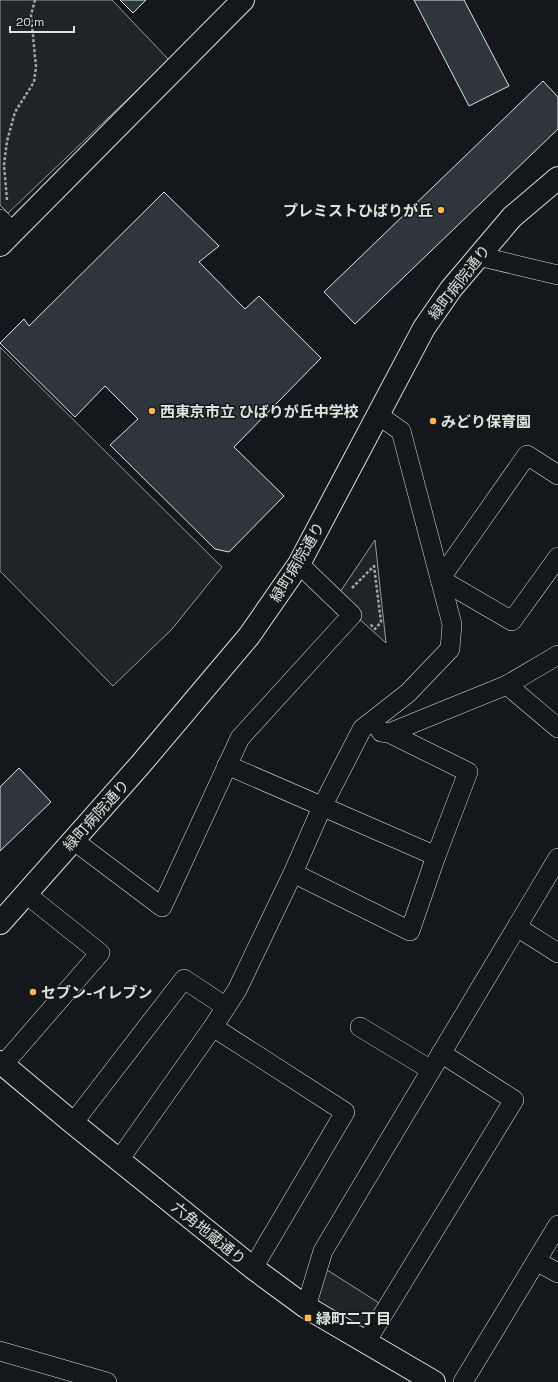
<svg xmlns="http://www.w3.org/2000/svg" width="558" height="1382" font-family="'Space Grotesk','Noto Sans JP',sans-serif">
<rect width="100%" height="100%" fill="#14181c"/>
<g fill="#202428" stroke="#939e99">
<path d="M0,0H112L169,60L8,213L0,205Z"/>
<path d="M0,347L222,567L172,629L113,686L0,571Z"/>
<path d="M375,540L386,643L336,598Z"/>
<path d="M321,1266L379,1303L365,1330L304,1296Z"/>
</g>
<g fill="#2c363c" stroke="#d8e6dc">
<path d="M120,0H146L133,13Z"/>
<path d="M414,0H464L509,86L469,106Z"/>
<path d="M543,81L558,97V129L355,324L324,292Z"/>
<path d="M164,192L219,246L199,262L245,309L259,296L321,358L234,447L284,496L229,552L215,549L110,445L138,419L105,386L75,417L0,343L24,319L29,326Z"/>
<path d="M19,768L51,802L0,851V787Z"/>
</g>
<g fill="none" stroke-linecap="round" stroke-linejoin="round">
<defs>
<g id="minor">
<path d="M0,219L12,232"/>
<path d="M478,256L558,275"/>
<path d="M558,475L527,455L440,579L512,621L558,557"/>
<path d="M507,685L558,728"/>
<path d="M381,732L389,733L507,685L558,655"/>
<path d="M227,765L436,856L468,772L389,733"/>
<path d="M73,840L162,907L240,738L352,615L299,564"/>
<path d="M293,873L410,931L436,856"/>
<path d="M517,927L558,953"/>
<path d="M213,1027L345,1112L253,1268"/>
<path d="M360,1027L431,1070"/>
<path d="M3,1065L100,953L26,894"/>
<path d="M73,1123L184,979L226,1007"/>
<path d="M119,1160L213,1027L237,990L293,873L322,807L362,729L408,693L450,649L452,624L401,431L378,415"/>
<path d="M536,1261L558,1273"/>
<path d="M306,1307L323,1251L558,858"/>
<path d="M366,1342L514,1100L441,1053"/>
<path d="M0,1351L107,1382"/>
<path d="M463,1382L558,1225"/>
</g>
<g id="tertiary">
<path d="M0,245L243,0"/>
<path d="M0,923L140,765L249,636L299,564L424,328L451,289L512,217L558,178"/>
<path d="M0,1062L73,1123L253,1268L306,1307L434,1382"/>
</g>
</defs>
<use href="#minor" stroke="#d8e6dc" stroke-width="20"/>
<use href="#tertiary" stroke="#d8e6dc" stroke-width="24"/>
<g stroke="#9da8a2" stroke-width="2.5" stroke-dasharray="3 2" stroke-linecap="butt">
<path d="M7,200L4,165L7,141L15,112L34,82L36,67L31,15L35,0"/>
<path d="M352,588L374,566L381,622L375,629L370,624"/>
</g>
<use href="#minor" stroke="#14181c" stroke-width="19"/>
<use href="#tertiary" stroke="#14181c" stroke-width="22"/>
</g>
<g fill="#ffb74d" stroke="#14181c" stroke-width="1.5">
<circle cx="441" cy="210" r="4"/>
<circle cx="152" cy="411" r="4"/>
<circle cx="433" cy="421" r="4"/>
<circle cx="33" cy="992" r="4"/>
<rect x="304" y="1314" width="8" height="8" rx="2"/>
</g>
<g text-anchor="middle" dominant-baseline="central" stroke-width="3" stroke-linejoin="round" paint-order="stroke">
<g font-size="15" font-weight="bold" fill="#d8e6dc" stroke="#14181c" text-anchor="start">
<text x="433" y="210" text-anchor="end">プレミストひばりが丘</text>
<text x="160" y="411">西東京市立 ひばりが丘中学校</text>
<text x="441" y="421">みどり保育園</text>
<text x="41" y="992">セブン-イレブン</text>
<text x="316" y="1318">緑町二丁目</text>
</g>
<g font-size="15" fill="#d8e6dc" stroke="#14181c">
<text transform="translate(459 282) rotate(-52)">緑町病院通り</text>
<text transform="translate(297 562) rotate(-59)">緑町病院通り</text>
<text transform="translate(96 815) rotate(-48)">緑町病院通り</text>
<text transform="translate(209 1233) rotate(39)">六角地蔵通り</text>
</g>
</g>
<path d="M10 26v6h64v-6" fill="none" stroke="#d8e6dc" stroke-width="2"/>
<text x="16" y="26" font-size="12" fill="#d8e6dc" stroke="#14181c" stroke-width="3" paint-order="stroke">20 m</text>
</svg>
